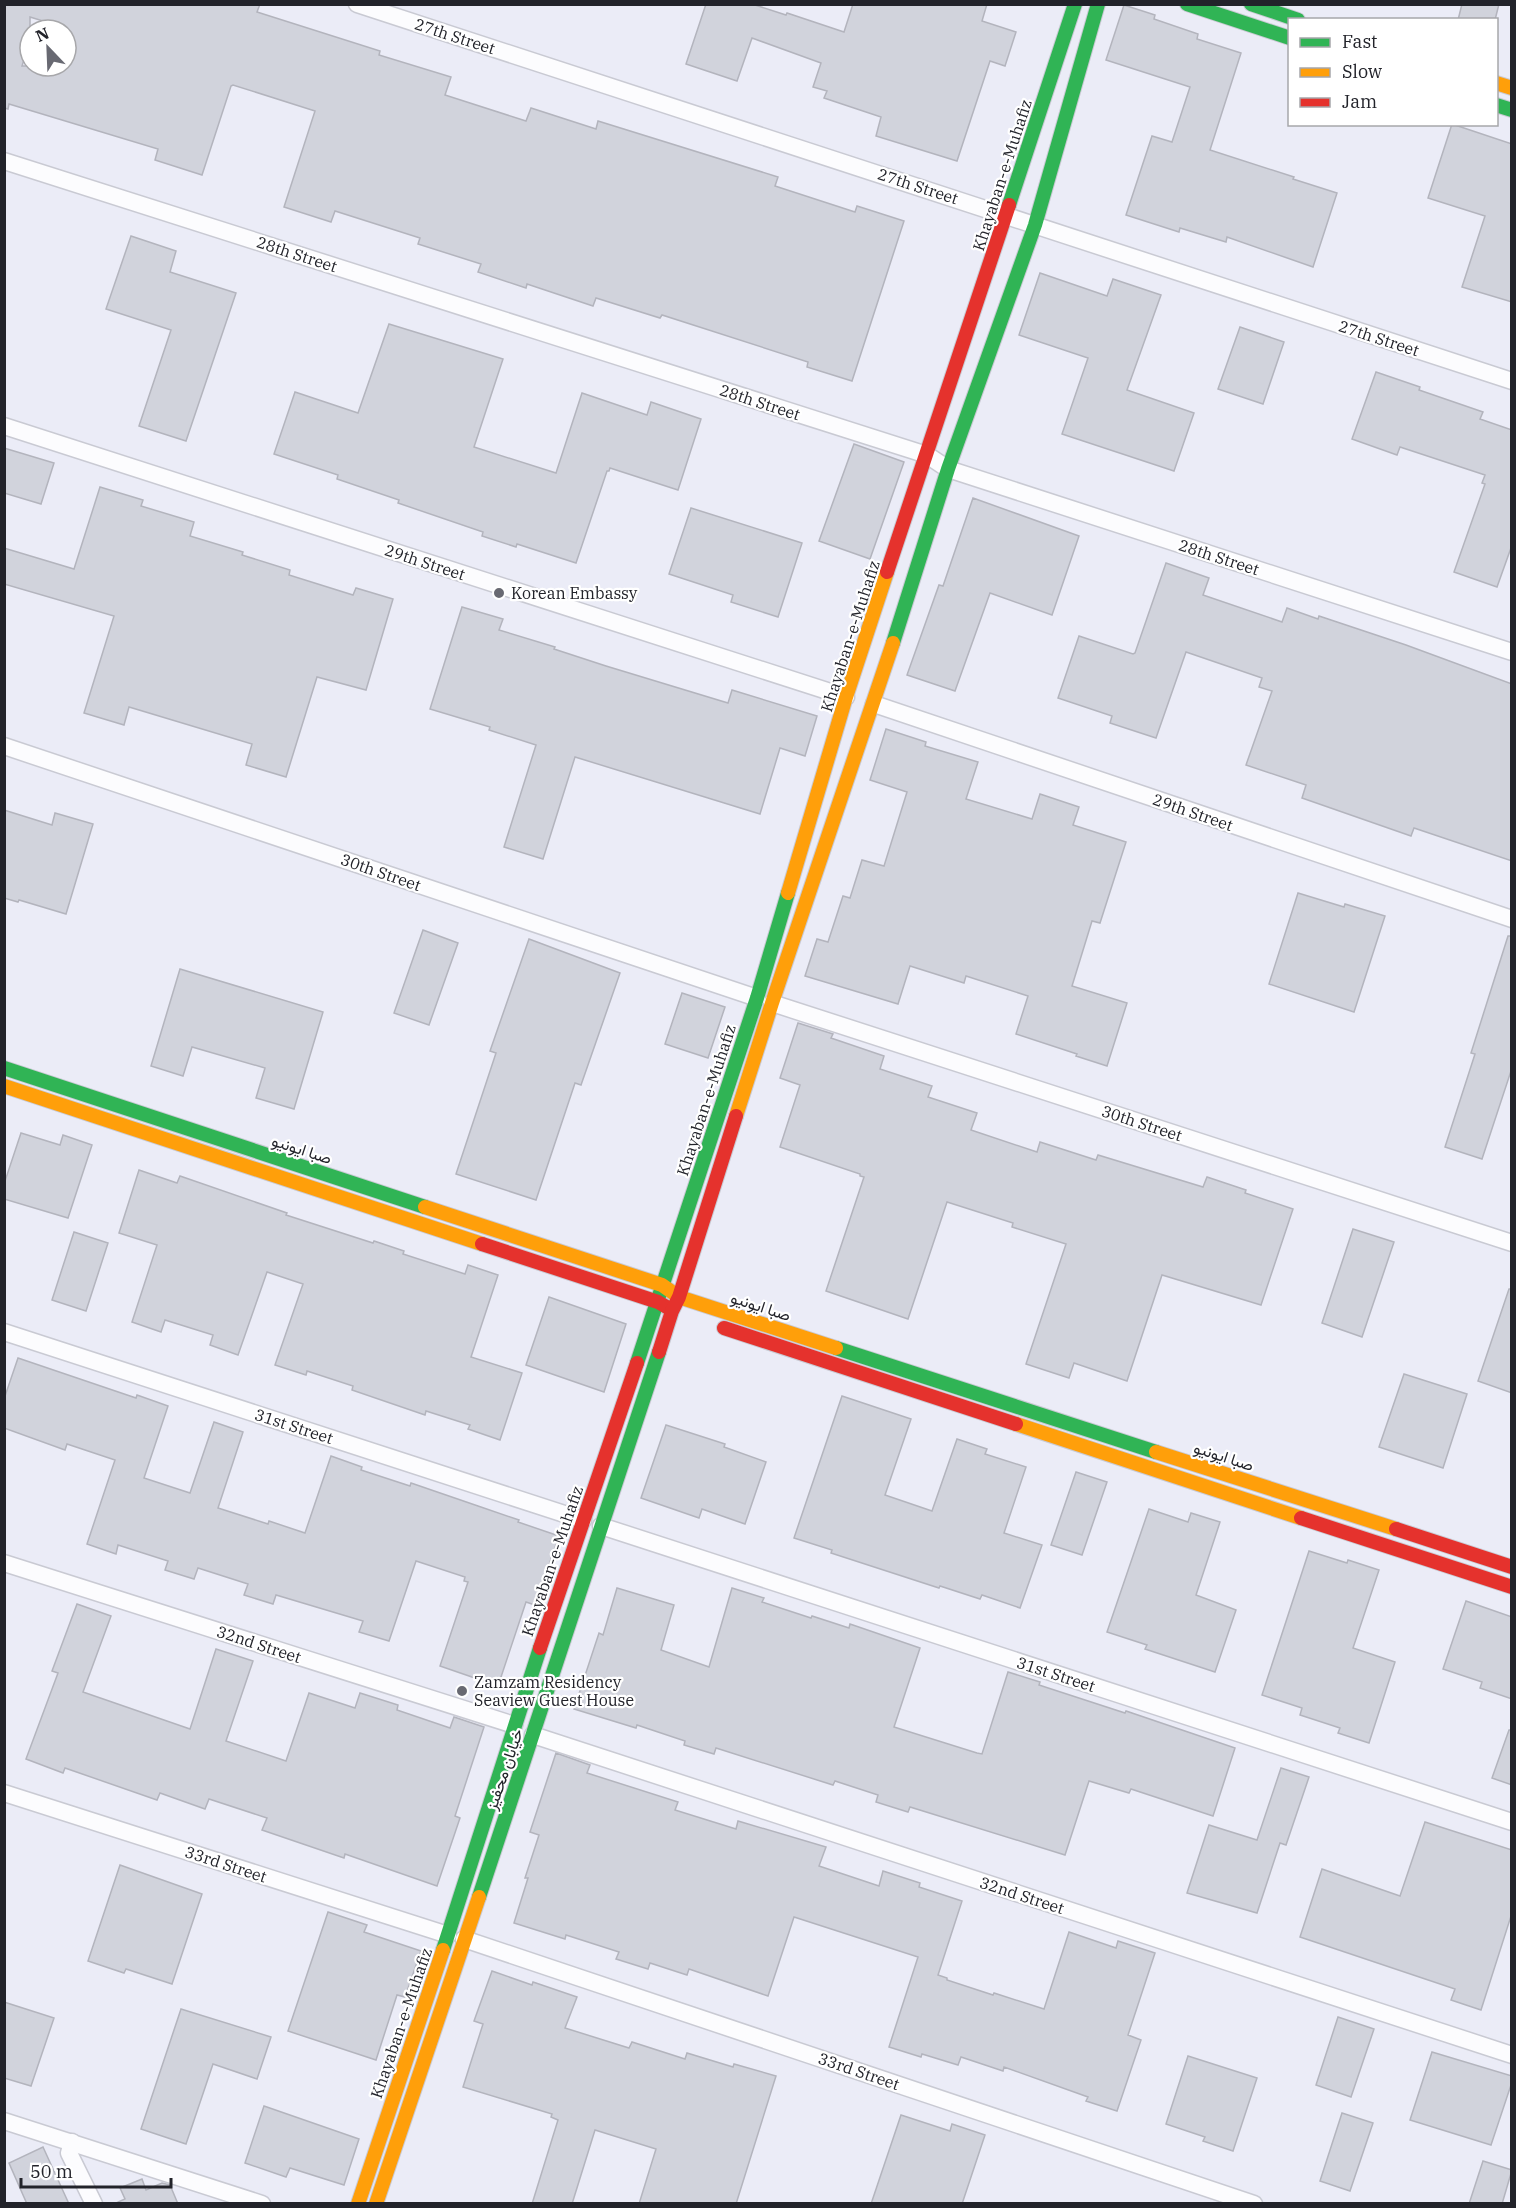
<svg xmlns="http://www.w3.org/2000/svg" width="1516" height="2208" font-family="'IBM Plex Serif',Vazirmatn,serif">
<rect width="100%" height="100%" fill="#ebecf7"/>
<g fill="#d1d3dc" stroke="#b3b4bd" stroke-width="1.5" fill-rule="evenodd">
<path d="M4,4H260L257,12L380,51L379,55L451,77L445,95L526,121L531,108L596,129L598,121L778,177L775,186L855,212L857,206L904,221L852,381L807,367L808,362L662,315L660,318L596,298L593,306L527,284L526,288L478,272L481,264L418,244L420,238L335,211L331,222L284,207L315,111L233,85L231,86L202,175L155,160L158,149L9,104L8,109L4,108ZM30,17L66,28V66H22L30,40Z"/>
<path d="M706,4H752L786,15L787,13L844,32L853,4H987L982,21L1016,32L1005,66L990,61L957,161L876,136L881,117L824,98L827,91L813,87L821,63L752,38L737,81L686,64Z"/>
<path d="M1462,4H1499L1495,20H1458Z"/>
<path d="M1124,5L1155,15L1154,19L1198,34L1197,39L1241,53L1210,150L1294,177L1293,179L1337,193L1313,267L1227,237L1226,242L1180,228L1179,232L1126,215L1152,136L1172,142L1190,87L1106,60Z"/>
<path d="M1452,124L1512,144V302L1462,287L1485,216L1428,198Z"/>
<path d="M131,236L176,251L170,272L236,293L186,441L139,426L171,330L106,309Z"/>
<path d="M1040,273L1107,296L1113,279L1161,295L1127,390L1194,413L1174,471L1062,434L1088,358L1019,335Z"/>
<path d="M389,324L503,359L474,447L556,473L582,393L647,415L651,402L701,419L678,490L610,468L609,471H607L576,563L517,544L516,547L482,536L483,532L398,503L399,500L337,479L338,475L274,454L295,392L358,413Z"/>
<path d="M1240,327L1284,342L1263,404L1218,389Z"/>
<path d="M1376,372L1420,387L1419,390L1483,412L1480,419L1512,430V545L1497,587L1454,572L1485,484L1482,483L1485,475L1400,447L1397,455L1352,439Z"/>
<path d="M854,444L904,462L870,559L819,541Z"/>
<path d="M4,448L54,463L41,504L4,493Z"/>
<path d="M100,487L143,500L141,506L194,522L190,536L243,552L242,555L290,570L289,575L353,595L356,588L393,599L366,690L317,677L286,777L246,765L252,744L129,707L124,725L84,713L114,616L4,584V548L74,569Z"/>
<path d="M973,498L1079,536L1052,615L990,593L955,691L907,675L939,585L943,586Z"/>
<path d="M691,508L802,543L778,617L731,602L733,595L669,574Z"/>
<path d="M1166,563L1209,578L1203,595L1282,622L1287,608L1318,619L1319,616L1406,645L1512,684V861L1414,828L1411,836L1302,798L1306,785L1246,765L1272,691L1259,687L1262,678L1186,652L1156,738L1110,723L1112,716L1058,698L1079,636L1133,654L1135,653Z"/>
<path d="M462,607L503,619L499,630L555,647L554,649L606,666L728,703L732,690L817,716L805,756L780,748L760,814L575,757L543,859L504,847L536,745L489,730L490,727L430,709Z"/>
<path d="M886,729L926,742L925,746L978,762L966,799L1032,819L1040,794L1079,807L1073,825L1126,842L1100,923L1092,921L1072,986L1127,1003L1107,1066L1076,1056L1077,1054L1016,1034L1028,996L966,976L964,983L910,966L898,1004L805,976L817,939L828,942L843,896L850,898L862,860L884,866L907,792L870,780Z"/>
<path d="M4,810L52,825L55,813L93,824L66,914L19,900L18,902L4,898Z"/>
<path d="M1298,893L1344,907L1345,904L1385,916L1354,1012L1269,984Z"/>
<path d="M423,930L458,943L429,1025L394,1013Z"/>
<path d="M1508,936H1512V1068L1482,1159L1445,1147L1475,1054L1471,1053Z"/>
<path d="M529,939L620,973L581,1085L575,1083L536,1200L456,1174L496,1053L490,1051Z"/>
<path d="M180,969L323,1012L294,1109L256,1098L265,1068L192,1047L183,1076L151,1066Z"/>
<path d="M682,993L725,1007L708,1058L665,1044Z"/>
<path d="M798,1023L833,1034L831,1038L884,1056L880,1069L932,1086L928,1097L977,1113L971,1130L1037,1152L1040,1142L1096,1160L1098,1155L1203,1187L1207,1177L1246,1190L1245,1193L1293,1209L1261,1305L1162,1275L1127,1381L1074,1363L1069,1378L1026,1364L1066,1244L1012,1227L1013,1223L947,1202L908,1319L826,1291L864,1177L860,1176V1174L780,1147L800,1085L780,1078Z"/>
<path d="M21,1133L60,1145L63,1135L92,1145L68,1218L4,1199V1184Z"/>
<path d="M139,1170L177,1183L180,1176L287,1213L286,1215L373,1243L374,1241L404,1251L403,1254L465,1274L468,1265L498,1275L471,1357L522,1373L500,1440L468,1429L470,1425L426,1411L425,1415L352,1390L353,1386L307,1371L306,1375L275,1365L303,1284L267,1272L238,1355L210,1345L213,1335L165,1320L161,1332L132,1322L157,1245L119,1233Z"/>
<path d="M1353,1229L1394,1242L1362,1337L1322,1323Z"/>
<path d="M74,1232L108,1243L86,1311L52,1300Z"/>
<path d="M1509,1289H1512V1393L1478,1381Z"/>
<path d="M549,1297L626,1324L604,1392L526,1365Z"/>
<path d="M18,1358L136,1398L137,1395L168,1406L144,1478L190,1493L214,1422L243,1432L218,1508L268,1524L269,1521L305,1533L331,1456L362,1467L361,1470L410,1486L411,1483L478,1506L519,1520L518,1522L559,1536L535,1605L526,1602L498,1686L440,1666L468,1582L464,1581L465,1577L416,1561L389,1641L359,1632L363,1621L276,1595L273,1604L244,1595L248,1584L198,1568L194,1579L165,1570L168,1561L118,1545L116,1554L87,1544L115,1460L67,1444L65,1450L4,1428V1399Z"/>
<path d="M1404,1374L1467,1394L1443,1468L1379,1447Z"/>
<path d="M842,1396L911,1419L885,1495L932,1511L957,1439L987,1449L985,1454L1026,1467L1004,1533L1042,1545L1020,1608L982,1595L980,1599L940,1586L939,1588L831,1553L832,1550L794,1538Z"/>
<path d="M666,1425L725,1444L724,1447L766,1462L745,1524L702,1509L699,1518L641,1498Z"/>
<path d="M1076,1472L1107,1482L1082,1555L1051,1545Z"/>
<path d="M1149,1509L1188,1522L1191,1513L1220,1522L1196,1595L1236,1610L1215,1672L1145,1649L1147,1645L1107,1632Z"/>
<path d="M1309,1551L1347,1563L1348,1560L1379,1570L1353,1648L1395,1662L1369,1743L1338,1733L1340,1728L1300,1715L1302,1708L1262,1695Z"/>
<path d="M617,1588L674,1605L661,1650L709,1667L732,1588L764,1598L762,1602L811,1618L812,1616L849,1628L850,1624L920,1648L894,1727L977,1753L982,1754L1008,1672L1040,1682L1039,1685L1125,1713L1126,1711L1235,1748L1213,1816L1131,1789L1129,1793L1089,1781L1065,1855L910,1807L908,1812L876,1802L878,1795L835,1781L833,1785L716,1748L714,1754L684,1745L685,1741L637,1725L636,1728L574,1709L599,1633L603,1635Z"/>
<path d="M1466,1601L1512,1617V1699L1480,1688L1482,1682L1443,1669Z"/>
<path d="M77,1604L111,1616L83,1692L190,1729L216,1649L253,1661L226,1741L286,1761L309,1693L355,1708L360,1693L398,1705L397,1710L450,1728L454,1717L484,1727L455,1816L460,1818L437,1886L345,1854L344,1858L262,1830L267,1818L209,1799L205,1809L160,1793L157,1800L65,1768L63,1773L26,1759L58,1673L52,1671Z"/>
<path d="M1509,1730H1512V1785L1492,1778Z"/>
<path d="M556,1753L590,1765L587,1773L678,1802L675,1810L736,1829L738,1821L826,1847L819,1866L879,1886L883,1871L920,1883L919,1887L962,1901L938,1975L947,1978V1980L993,1995L994,1993L1044,2009L1069,1932L1116,1948L1118,1941L1155,1953L1128,2035L1141,2040L1117,2111L1086,2101L1088,2097L1004,2067L1003,2071L961,2057L958,2065L922,2054L921,2057L889,2047L918,1957L794,1917L768,1996L689,1969L687,1975L650,1963L648,1969L616,1959L619,1952L566,1935L565,1939L514,1923L528,1878H525L539,1835L530,1832Z"/>
<path d="M1281,1768L1309,1777L1286,1845L1280,1843L1257,1913L1187,1893L1209,1825L1257,1840Z"/>
<path d="M1425,1822L1512,1850V1913L1481,2010L1451,2000L1455,1989L1300,1937L1322,1869L1400,1896Z"/>
<path d="M120,1865L202,1894L172,1984L126,1969L124,1973L88,1961Z"/>
<path d="M328,1912L367,1925L364,1932L421,1951L405,1997L397,1995L376,2060L288,2031Z"/>
<path d="M492,1971L532,1985L533,1982L577,1997L565,2028L629,2048L632,2042L685,2059L687,2053L733,2067L734,2064L776,2076L736,2204H639L656,2149L595,2130L572,2204H532L558,2120L551,2117L552,2114L463,2087L483,2024L474,2021Z"/>
<path d="M4,2002L54,2018L31,2086L4,2078Z"/>
<path d="M181,2009L271,2037L257,2079L213,2064L186,2144L141,2129Z"/>
<path d="M1338,2017L1374,2029L1351,2097L1316,2085Z"/>
<path d="M1432,2052L1512,2076V2082L1491,2145L1410,2120Z"/>
<path d="M1188,2056L1257,2078L1233,2151L1203,2141L1205,2137L1166,2124Z"/>
<path d="M264,2106L359,2139L344,2185L290,2168L286,2177L245,2163Z"/>
<path d="M1342,2113L1373,2123L1350,2191L1320,2181Z"/>
<path d="M901,2115L950,2131L952,2124L985,2135L962,2204H871Z"/>
<path d="M43,2147L69,2204H27L9,2163Z"/>
<path d="M1483,2161L1512,2170L1502,2204H1469Z"/>
<path d="M142,2179L146,2190L162,2183L170,2185L178,2204H114L125,2199L120,2188Z"/>
</g>
<g fill="none" stroke-linecap="round" stroke-linejoin="round">
<defs>
<g id="street">
<path d="M357,4L1512,381"/>
<path d="M4,161L927,455L948,469L1512,652"/>
<path d="M4,426L846,697"/>
<path d="M874,704L1512,919"/>
<path d="M4,746L757,998"/>
<path d="M772,1003L1512,1243"/>
<path d="M4,1332L583,1520"/>
<path d="M601,1526L1512,1822"/>
<path d="M4,1563L514,1725"/>
<path d="M533,1735L1512,2055"/>
<path d="M4,1793L448,1935"/>
<path d="M464,1939L1254,2204"/>
<path d="M4,2121L262,2204"/>
<path d="M72,2142L69,2153L94,2204"/>
</g>
<g id="fast">
<path d="M1187,4L1290,38"/>
<path d="M1251,4L1298,20"/>
<path d="M1496,105L1512,110"/>
<path d="M1009,205L1075,4"/>
<path d="M893,643L948,469L1035,225L1098,4"/>
<path d="M4,1068L425,1207"/>
<path d="M836,1348L1156,1452"/>
<path d="M637,1363L757,998L788,893"/>
<path d="M479,1897L659,1352"/>
<path d="M443,1950L540,1648"/>
</g>
<g id="slow">
<path d="M1496,83L1512,88"/>
<path d="M788,893L846,697L887,572"/>
<path d="M4,1086L482,1244"/>
<path d="M736,1116L772,1003L893,643"/>
<path d="M425,1207L662,1285L679,1297L836,1348"/>
<path d="M1016,1424L1301,1518"/>
<path d="M1156,1452L1396,1529"/>
<path d="M358,2204L443,1950"/>
<path d="M376,2204L479,1897"/>
</g>
<g id="jam">
<path d="M887,572L1009,205"/>
<path d="M482,1244L658,1302L670,1309"/>
<path d="M724,1328L1016,1424"/>
<path d="M659,1352L672,1311L679,1297L736,1116"/>
<path d="M1301,1518L1512,1587"/>
<path d="M1396,1529L1512,1567"/>
<path d="M540,1648L637,1363"/>
</g>
</defs>
<use href="#street" stroke="#c9cad3" stroke-width="19"/>
<use href="#fast" stroke="#c9cad3" stroke-width="16"/>
<use href="#slow" stroke="#c9cad3" stroke-width="16"/>
<use href="#jam" stroke="#c9cad3" stroke-width="16"/>
<use href="#street" stroke="#fcfcfe" stroke-width="16"/>
<use href="#fast" stroke="#30b455" stroke-width="14"/>
<use href="#slow" stroke="#ff9f0a" stroke-width="14"/>
<use href="#jam" stroke="#e5322d" stroke-width="14"/>
</g>
<g fill="#686972" stroke="#fff" stroke-width="2">
<circle cx="499" cy="593" r="6"/>
<circle cx="462" cy="1691" r="6"/>
</g>
<g text-anchor="middle" dominant-baseline="central" stroke-width="4.5" stroke-linejoin="round" paint-order="stroke">
<g font-size="16" fill="#22232a" stroke="#fff">
<text transform="translate(455 36) rotate(18)">27th Street</text>
<text transform="translate(1002 175) rotate(-72)">Khayaban-e-Muhafiz</text>
<text transform="translate(918 186) rotate(18)">27th Street</text>
<text transform="translate(297 254) rotate(18)">28th Street</text>
<text transform="translate(1379 338) rotate(18)">27th Street</text>
<text transform="translate(760 402) rotate(18)">28th Street</text>
<text transform="translate(1219 557) rotate(18)">28th Street</text>
<text transform="translate(425 562) rotate(18)">29th Street</text>
<text transform="translate(850 636) rotate(-72)">Khayaban-e-Muhafiz</text>
<text transform="translate(1193 812) rotate(19)">29th Street</text>
<text transform="translate(381 872) rotate(19)">30th Street</text>
<text transform="translate(706 1100) rotate(-72)">Khayaban-e-Muhafiz</text>
<text transform="translate(1142 1123) rotate(18)">30th Street</text>
<text transform="translate(302 1149) rotate(18)">صبا ایونیو</text>
<text transform="translate(761 1306) rotate(18)">صبا ایونیو</text>
<text transform="translate(294 1426) rotate(18)">31st Street</text>
<text transform="translate(1224 1456) rotate(18)">صبا ایونیو</text>
<text transform="translate(552 1561) rotate(-71)">Khayaban-e-Muhafiz</text>
<text transform="translate(259 1644) rotate(18)">32nd Street</text>
<text transform="translate(1056 1674) rotate(18)">31st Street</text>
<text transform="translate(504 1769) rotate(-71)">خیابان محفیز</text>
<text transform="translate(226 1864) rotate(18)">33rd Street</text>
<text transform="translate(1022 1895) rotate(18)">32nd Street</text>
<text transform="translate(401 2023) rotate(-71)">Khayaban-e-Muhafiz</text>
<text transform="translate(859 2071) rotate(19)">33rd Street</text>
</g>
<g font-size="16" fill="#22232a" stroke="#fff" text-anchor="start">
<text x="511" y="593">Korean Embassy</text>
<text x="474" y="1682">Zamzam Residency<tspan x="474" dy="18">Seaview Guest House</tspan></text>
</g>
</g>
<rect width="1516" height="2208" fill="none" stroke="#22232a" stroke-width="12"/>
<rect x="1288" y="18" width="210" height="108" fill="#ffffff" stroke="#a7a7aa" stroke-width="1.5"/>
<rect x="1300" y="38" width="30" height="9" fill="#30b455" stroke="#a7a7aa" stroke-width="1.5"/>
<text x="1342" y="48" font-size="18" fill="#22232a">Fast</text>
<rect x="1300" y="68" width="30" height="9" fill="#ff9f0a" stroke="#a7a7aa" stroke-width="1.5"/>
<text x="1342" y="78" font-size="18" fill="#22232a">Slow</text>
<rect x="1300" y="98" width="30" height="9" fill="#e5322d" stroke="#a7a7aa" stroke-width="1.5"/>
<text x="1342" y="108" font-size="18" fill="#22232a">Jam</text>
<g transform="translate(48 48) rotate(337)"><circle r="28" fill="#ffffff" stroke="#a7a7aa" stroke-width="1.5"/>
<path d="M0-4.5L10 22L0 15L-10 22Z" fill="#686972"/>
<text y="-9" font-size="16" font-weight="bold" text-anchor="middle" fill="#22232a">N</text>
</g>
<path d="M21 2178v9h150v-9" fill="none" stroke="#22232a" stroke-width="3"/>
<text x="30" y="2178" font-size="18" fill="#22232a" stroke="#ffffff" stroke-width="4.5" paint-order="stroke">50 m</text>
</svg>
